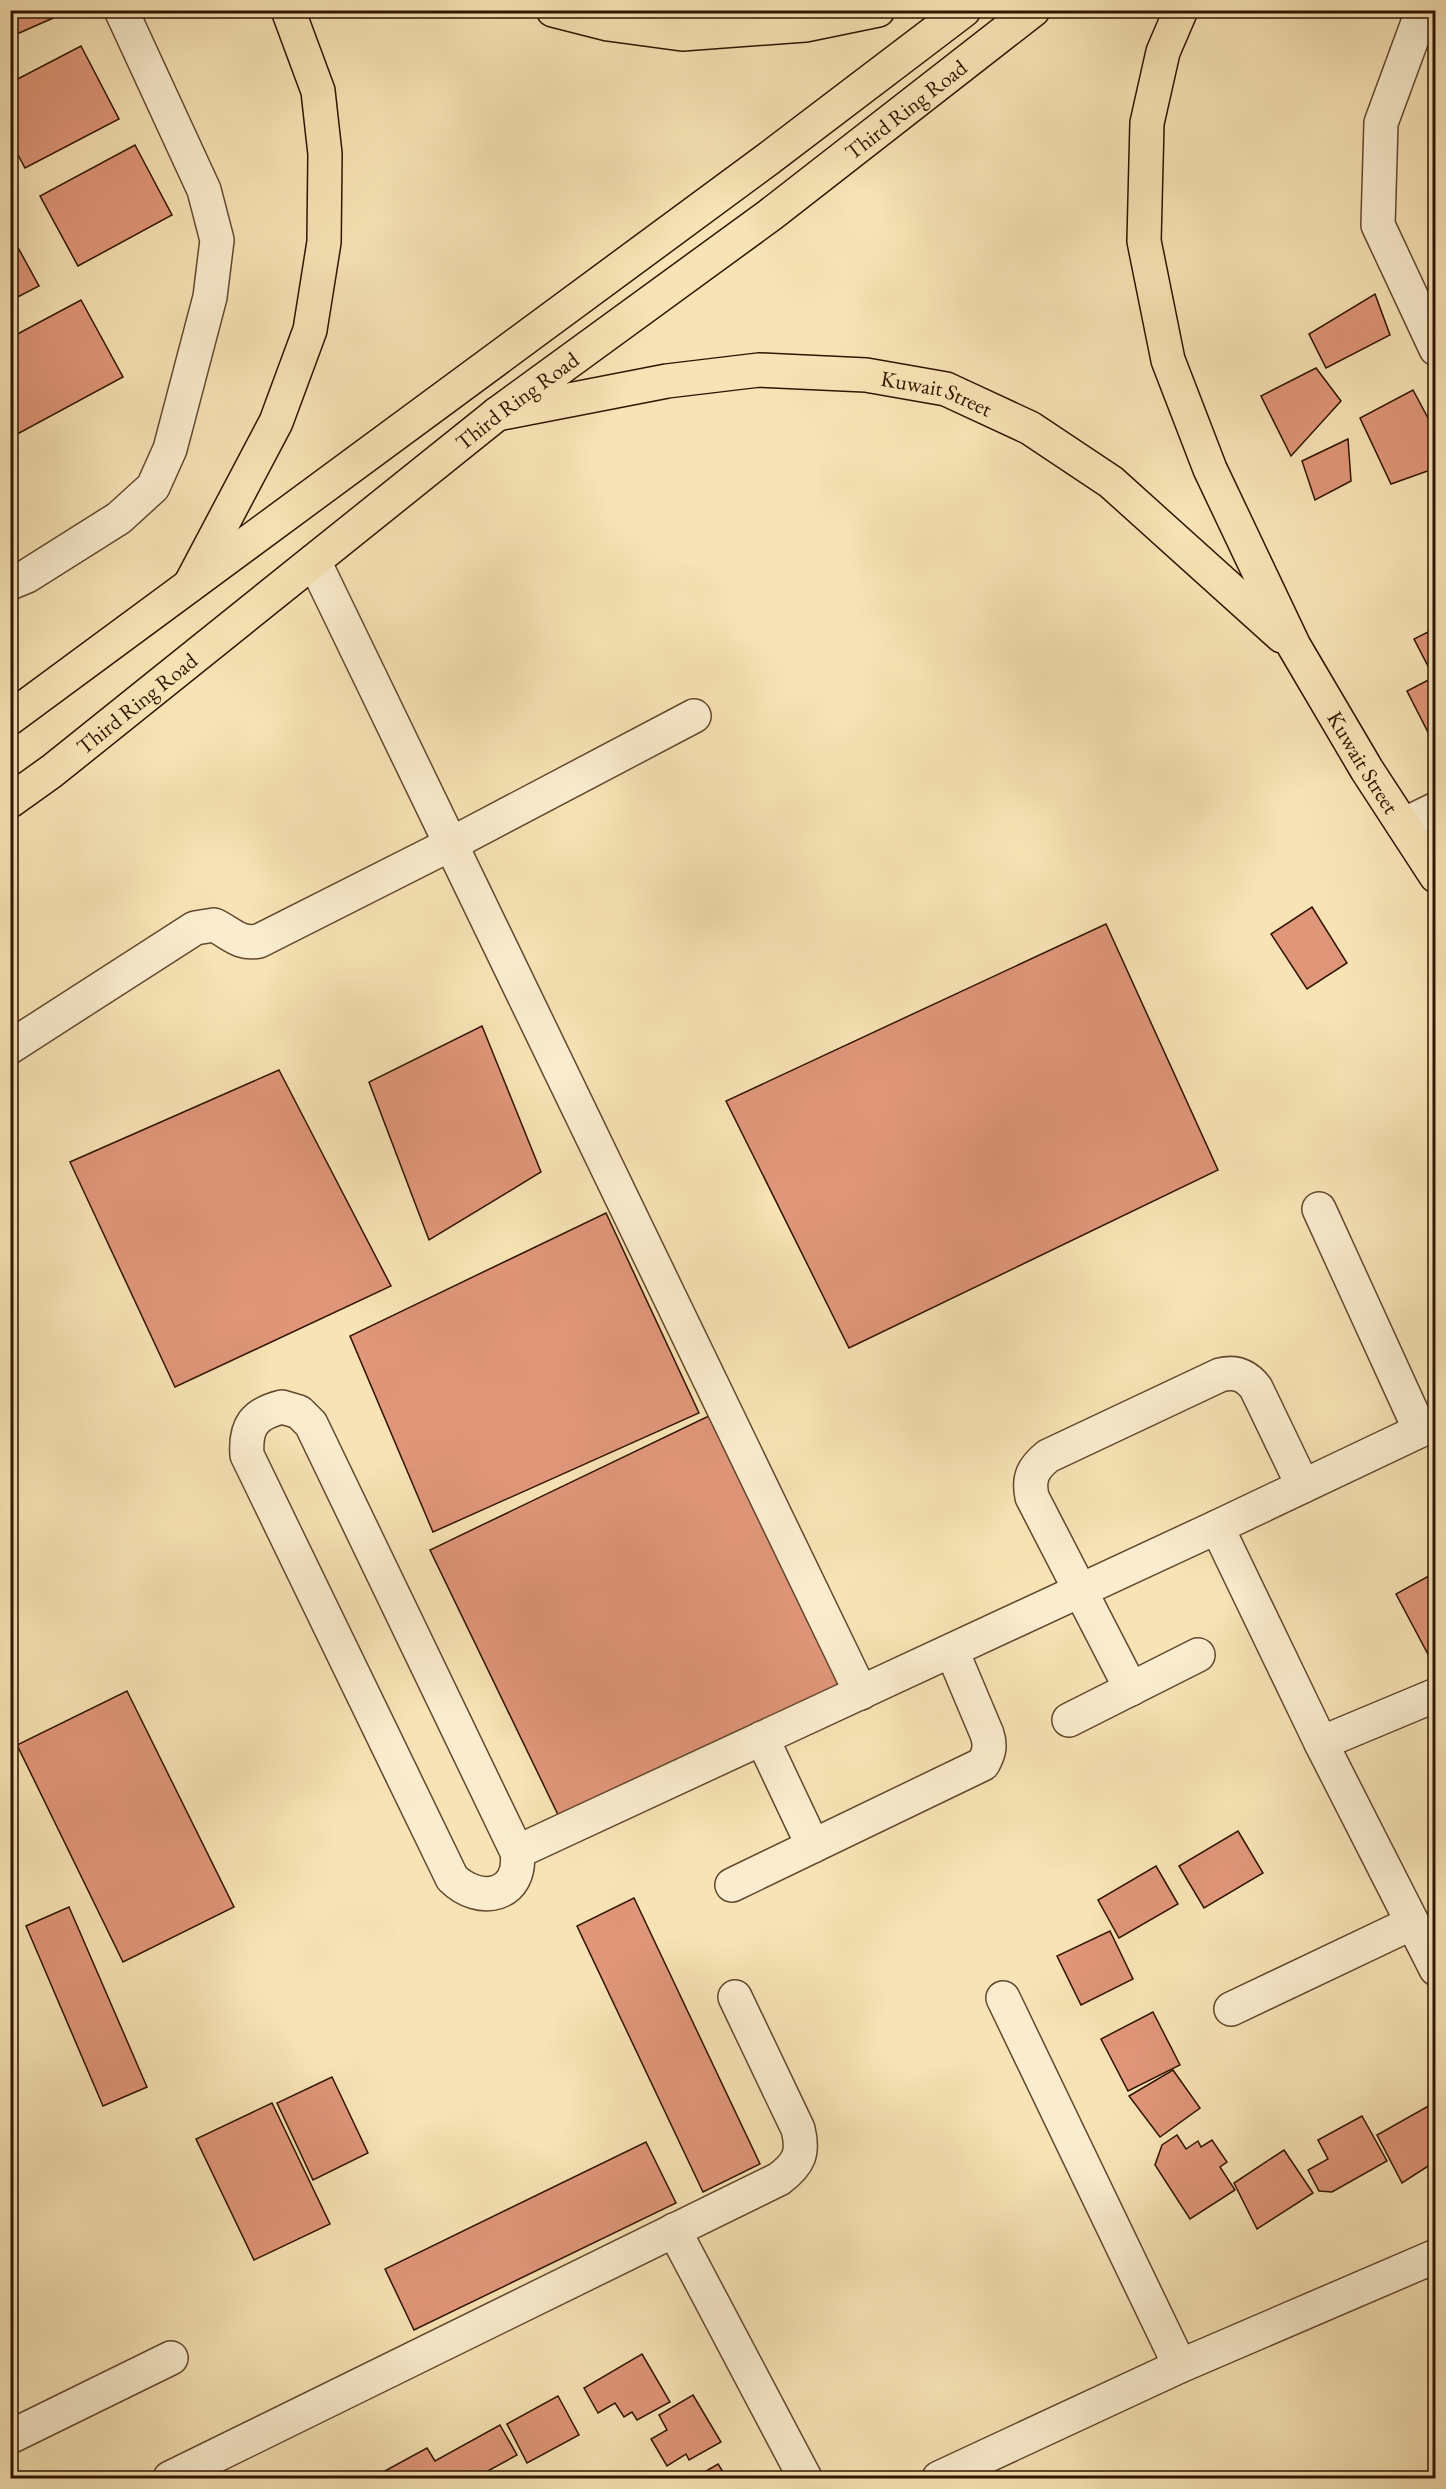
<svg xmlns="http://www.w3.org/2000/svg" width="1446" height="2489" font-family="'EB Garamond',serif">
<rect width="100%" height="100%" fill="#f7e3b5"/>
<filter id="stains"><feTurbulence type="fractalNoise" baseFrequency=".00333" numOctaves="4"/><feColorMatrix values="0 0 0 0 .2 0 0 0 0 .09 0 0 0 0 .02 0 0 0 .5 -.17"/></filter>
<radialGradient id="worn" r=".72"><stop offset=".6" stop-color="#630" stop-opacity="0"/><stop offset="1" stop-color="#630" stop-opacity=".3"/></radialGradient>
<g fill="#e09679" stroke="#311400" stroke-width="1.5">
<path d="M10,10H58L60,15L10,37Z"/>
<path d="M81,46L119,119L25,168L10,140V83Z"/>
<path d="M135,145L172,215L78,266L40,196Z"/>
<path d="M10,233L39,286L10,301Z"/>
<path d="M1375,294L1390,335L1326,368L1309,334Z"/>
<path d="M81,300L123,377L10,438V338Z"/>
<path d="M1316,368L1341,401L1291,456L1261,396Z"/>
<path d="M1413,390L1436,433V468L1391,484L1360,418Z"/>
<path d="M1348,439L1351,481L1315,500L1302,461Z"/>
<path d="M1436,628V665L1429,668L1414,639Z"/>
<path d="M1436,676V748L1407,691Z"/>
<path d="M1312,907L1347,963L1307,989L1271,934Z"/>
<path d="M1106,924L1218,1170L849,1348L726,1101Z"/>
<path d="M482,1026L541,1172L429,1240L369,1082Z"/>
<path d="M279,1070L391,1286L175,1387L70,1162Z"/>
<path d="M606,1213L699,1413L433,1532L350,1336Z"/>
<path d="M715,1413L844,1689L562,1823L430,1550Z"/>
<path d="M1436,1572V1655L1430,1658L1396,1594Z"/>
<path d="M127,1691L234,1907L123,1962L17,1745Z"/>
<path d="M1238,1831L1263,1873L1204,1908L1179,1866Z"/>
<path d="M1156,1866L1178,1904L1119,1938L1098,1900Z"/>
<path d="M634,1898L760,2164L703,2192L577,1926Z"/>
<path d="M69,1907L147,2087L103,2106L26,1926Z"/>
<path d="M1110,1931L1133,1979L1081,2005L1057,1956Z"/>
<path d="M1153,2012L1180,2065L1128,2091L1101,2039Z"/>
<path d="M1173,2070L1200,2108L1160,2137L1129,2096Z"/>
<path d="M332,2077L368,2153L313,2180L277,2103Z"/>
<path d="M272,2103L330,2224L254,2260L196,2139Z"/>
<path d="M1432,2104L1436,2110V2161L1402,2183L1377,2135Z"/>
<path d="M1362,2116L1387,2161L1332,2192L1319,2191L1308,2170L1328,2159L1318,2140Z"/>
<path d="M1177,2135L1186,2149L1198,2141L1201,2147L1212,2140L1227,2162L1220,2167L1235,2190L1190,2219L1155,2165L1162,2145Z"/>
<path d="M646,2142L676,2203L414,2330L385,2269Z"/>
<path d="M1284,2150L1313,2193L1257,2229L1234,2183Z"/>
<path d="M642,2354L670,2402L637,2420L632,2412L624,2417L615,2403L598,2413L584,2388Z"/>
<path d="M693,2395L721,2442L689,2460L686,2454L667,2466L651,2439L667,2430L659,2415Z"/>
<path d="M558,2396L579,2435L527,2463L507,2424Z"/>
<path d="M500,2425L517,2455L475,2478H372L427,2448L435,2461Z"/>
<path d="M718,2464L727,2478H697L696,2477Z"/>
</g>
<g fill="none" stroke-linecap="round" stroke-linejoin="round">
<defs>
<g id="minor">
<path d="M1425,10L1420,17L1381,123L1378,225L1436,349"/>
<path d="M314,561L861,1693"/>
<path d="M10,583L27,576L119,518L153,487L170,449L210,297L217,240L204,190L121,10"/>
<path d="M1403,825L1436,809"/>
<path d="M10,1047L195,928L214,925C231,933 239,945 259,941L451,844L694,716"/>
<path d="M1319,1209L1420,1430"/>
<path d="M282,1407L299,1412L311,1424L517,1852C523,1896 480,1906 452,1878L247,1455C245,1426 254,1414 282,1407Z"/>
<path d="M1217,1527L1321,1743"/>
<path d="M1131,1689L1032,1497C1028,1478 1033,1468 1048,1456L1220,1375C1236,1371 1246,1375 1256,1388L1303,1486"/>
<path d="M1436,1695L1321,1743L1436,1969"/>
<path d="M1069,1720L1198,1655"/>
<path d="M762,1738L813,1846"/>
<path d="M517,1852L1217,1527L1436,1423"/>
<path d="M732,1885L983,1764C989,1753 991,1746 987,1734L952,1651"/>
<path d="M1003,1998L1180,2366"/>
<path d="M1231,2009L1412,1923"/>
<path d="M674,2230L805,2478"/>
<path d="M10,2437L171,2358"/>
<path d="M170,2478L779,2179C799,2164 804,2153 798,2129L735,1997"/>
<path d="M939,2478L1180,2366L1436,2256"/>
</g>
<g id="major">
<path d="M553,10L608,24L682,34L805,25L878,10"/>
<path id="s1" d="M1181,10L1163,52L1147,123L1144,241L1168,360L1210,469L1294,646L1367,770L1436,876"/>
<path id="s2" d="M497,414L667,381L759,370L866,375L946,389L1030,428L1111,482L1282,636"/>
<path d="M190,585L276,422L310,330L324,242L325,154L318,91L288,10"/>
</g>
<g id="highway">
<path d="M10,718L768,159L964,10"/>
<path id="s3" d="M10,801L52,771L497,414L770,215L1033,10"/>
</g>
</defs>
<use href="#minor" stroke="#62482d" stroke-width="36"/>
<use href="#major" stroke="#311400" stroke-width="36"/>
<use href="#highway" stroke="#311400" stroke-width="36"/>
<use href="#minor" stroke="#faedcf" stroke-width="33"/>
<use href="#major" stroke="#f7e3b5" stroke-width="33"/>
<use href="#highway" stroke="#f7e3b5" stroke-width="33"/>
</g>
<g text-anchor="middle" dominant-baseline="central" stroke-width="6" stroke-linejoin="round" paint-order="stroke">
<g font-size="22" fill="#311400" stroke="#faedcf">
<text stroke="none"><textPath href="#s3" startOffset="1132">Third Ring Road</textPath></text>
<text stroke="none"><textPath href="#s2" startOffset="446">Kuwait Street</textPath></text>
<text stroke="none"><textPath href="#s3" startOffset="646">Third Ring Road</textPath></text>
<text stroke="none"><textPath href="#s3" startOffset="160">Third Ring Road</textPath></text>
<text stroke="none"><textPath href="#s1" startOffset="806">Kuwait Street</textPath></text>
</g>
</g>
<rect width="1446" height="2489" fill="none" stroke="#f7e3b5" stroke-width="36"/>
<rect x="12" y="12" width="1422" height="2465" fill="none" stroke="#311400" stroke-width="3"/>
<rect x="18" y="18" width="1410" height="2453" fill="none" stroke="#311400" stroke-width="1.5"/>
<rect width="100%" height="100%" filter="url(#stains)"/>
<rect width="100%" height="100%" fill="url(#worn)"/>
</svg>
